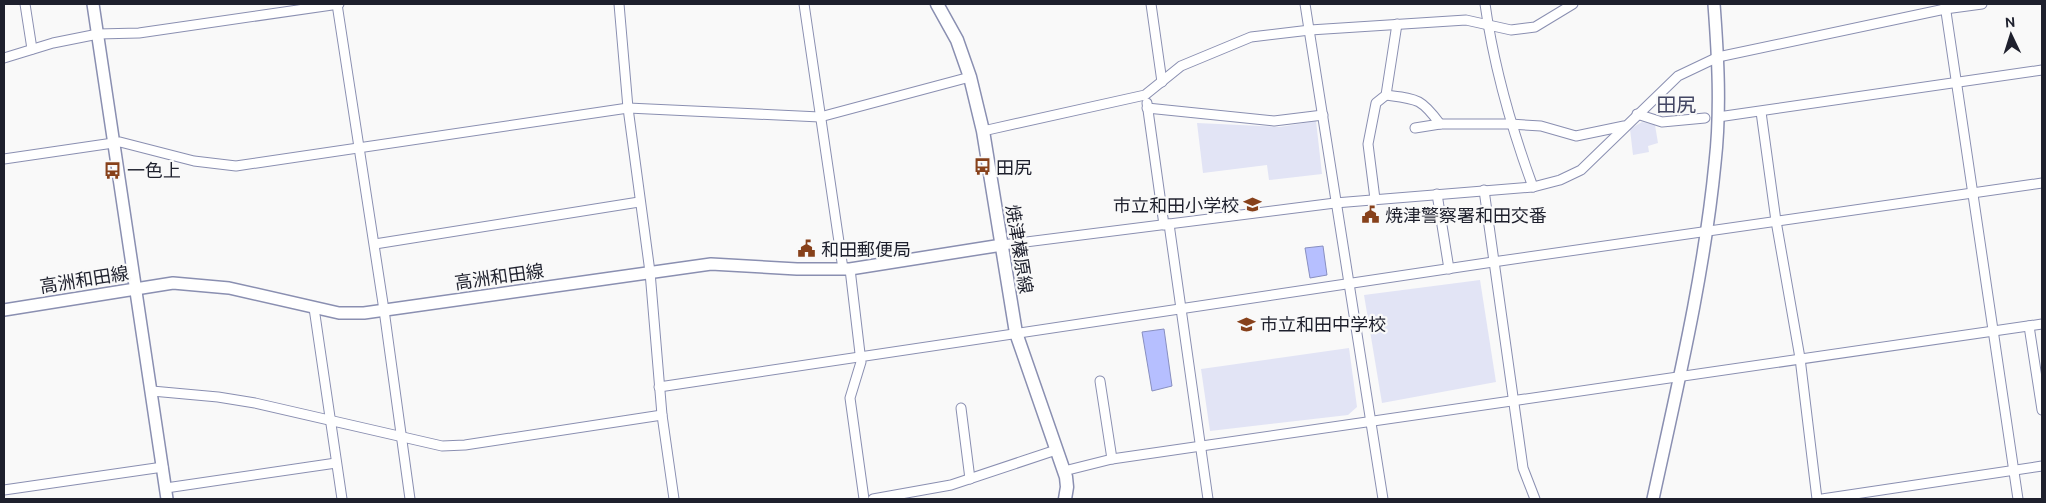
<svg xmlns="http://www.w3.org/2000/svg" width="2046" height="503" font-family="Ubuntu,'Noto Sans JP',sans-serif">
<rect width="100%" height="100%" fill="#f9f9f9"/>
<g fill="#e2e4f5">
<path d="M1316,121L1322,174L1269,180L1267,165L1203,173L1197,123L1280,127Z"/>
<path d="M1642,122L1655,125L1658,143L1648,146L1649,152L1633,155L1630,129Z"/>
<path d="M1480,280L1496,382L1382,403L1364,295Z"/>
<path d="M1349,348L1357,407L1348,415L1210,431L1201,369Z"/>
</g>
<g fill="#b6bfff" stroke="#888fc0">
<path d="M1323,246L1327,275L1310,278L1305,248Z"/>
<path d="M1164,329L1172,386L1152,391L1142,332Z"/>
</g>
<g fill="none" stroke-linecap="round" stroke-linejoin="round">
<defs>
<g id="street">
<path d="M25,4L32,49"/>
<path d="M337,4L384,310L410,499"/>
<path d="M619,4L628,108L650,272L662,415L674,499"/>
<path d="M804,4L843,269"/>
<path d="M1151,4L1162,82"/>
<path d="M1305,4L1383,499"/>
<path d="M1485,4C1494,68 1511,127 1533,187"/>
<path d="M1945,5L2018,499"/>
<path d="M4,58L53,43L98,34L139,33L339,4"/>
<path d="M1386,95C1417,99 1421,98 1440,124"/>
<path d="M1147,103L1164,225"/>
<path d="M1147,108L1274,121L1323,115"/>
<path d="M1761,112L1776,221L1800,358L1817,499"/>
<path d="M1637,114L1662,122L1705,118"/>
<path d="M1718,117L2042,70"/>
<path d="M1415,128L1440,124H1510L1541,126L1576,136L1624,126"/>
<path d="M983,131L1145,95L1181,66L1251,37L1310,30L1466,20L1511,30L1535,27L1573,4"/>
<path d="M4,159L120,142L194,161L236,166L628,108L820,117L970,77"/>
<path d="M1484,190L1523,468L1535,499"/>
<path d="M1437,194L1449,269"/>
<path d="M1375,199L1368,144L1376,103L1386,95L1397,24"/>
<path d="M1169,224L1208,499"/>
<path d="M375,244L639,202"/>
<path d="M1002,245L1335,203L1533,187L1560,180L1581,170L1678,76L1718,57L1945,9L1982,4"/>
<path d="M850,269L861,362L850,398L864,499"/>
<path d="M314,308L342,499"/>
<path d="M2029,326L2042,410"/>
<path d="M1100,381L1112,459"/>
<path d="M659,387L1493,262L2042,183"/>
<path d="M152,391L218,397L255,403L442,446L465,445L662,415"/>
<path d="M961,408L970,479"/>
<path d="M1064,471L1112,459L2042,324"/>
<path d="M166,488L336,463"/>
<path d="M4,490L163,467"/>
<path d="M873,499L951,485L1056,450"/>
<path d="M1822,499L2042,466"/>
</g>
<g id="secondary">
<path d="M93,4L167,499"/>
<path d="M4,310L173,283L229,288L339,313H364L711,264L797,269H850L1002,245"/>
<path d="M1653,499C1677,388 1704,276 1715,163C1721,110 1718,57 1714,4"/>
</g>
<path id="primary" d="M937,4L957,40L970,77L983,131L1016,333L1066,477L1067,487L1065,499"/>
</defs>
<use href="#street" stroke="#8a8fb1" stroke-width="11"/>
<use href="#secondary" stroke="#8a8fb1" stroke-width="14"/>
<use href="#primary" stroke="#8a8fb1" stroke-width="15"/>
<use href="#street" stroke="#fff" stroke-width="9"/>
<use href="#secondary" stroke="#fff" stroke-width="11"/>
<use href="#primary" stroke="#fff" stroke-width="12"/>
</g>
<defs>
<symbol id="bus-bare" viewBox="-9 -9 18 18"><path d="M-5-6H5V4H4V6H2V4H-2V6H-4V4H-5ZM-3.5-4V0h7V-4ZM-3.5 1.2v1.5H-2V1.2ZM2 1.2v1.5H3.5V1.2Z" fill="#87411b" stroke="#f9f9f9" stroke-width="2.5" paint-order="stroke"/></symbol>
<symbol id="school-bare" viewBox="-9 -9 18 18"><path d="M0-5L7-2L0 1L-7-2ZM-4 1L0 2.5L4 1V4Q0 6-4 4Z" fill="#87411b" stroke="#f9f9f9" stroke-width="2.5" paint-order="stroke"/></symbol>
<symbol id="civic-bare" viewBox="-9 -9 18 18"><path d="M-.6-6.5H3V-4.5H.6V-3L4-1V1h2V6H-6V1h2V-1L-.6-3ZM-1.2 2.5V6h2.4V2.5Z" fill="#87411b" stroke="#f9f9f9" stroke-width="2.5" paint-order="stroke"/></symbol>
</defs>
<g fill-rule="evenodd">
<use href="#bus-bare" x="970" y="154" width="25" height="25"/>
<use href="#bus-bare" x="100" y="158" width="25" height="25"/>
<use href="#school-bare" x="1240" y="192" width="25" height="25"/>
<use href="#civic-bare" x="1358" y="202" width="25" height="25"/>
<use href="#civic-bare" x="794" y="236" width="25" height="25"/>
<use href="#school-bare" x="1234" y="312" width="25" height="25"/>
</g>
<g text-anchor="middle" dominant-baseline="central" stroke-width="4.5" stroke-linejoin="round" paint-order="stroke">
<g font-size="18" fill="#1e202d" stroke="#f9f9f9" text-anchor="start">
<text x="996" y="167">田尻</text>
<text x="127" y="170">一色上</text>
<text x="1239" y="205" text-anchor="end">市立和田小学校</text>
<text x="1385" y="215">焼津警察署和田交番</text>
<text x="821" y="249">和田郵便局</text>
<text x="1260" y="324">市立和田中学校</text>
</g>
<g font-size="18" fill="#1e202d" stroke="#f9f9f9">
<text transform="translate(1020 249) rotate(81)">焼津榛原線</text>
<text transform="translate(499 276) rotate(-8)">高洲和田線</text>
<text transform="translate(84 279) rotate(-9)">高洲和田線</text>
</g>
<g font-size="20" fill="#434664" stroke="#f9f9f9">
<text x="1676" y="104">田尻</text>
</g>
</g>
<rect width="2046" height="503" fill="none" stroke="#1e202d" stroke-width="10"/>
<g transform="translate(2011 35) rotate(356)" stroke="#f9f9f9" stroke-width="4" paint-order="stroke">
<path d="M0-4L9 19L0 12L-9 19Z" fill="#1e202d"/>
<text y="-8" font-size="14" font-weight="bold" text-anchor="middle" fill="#1e202d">N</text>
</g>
</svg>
